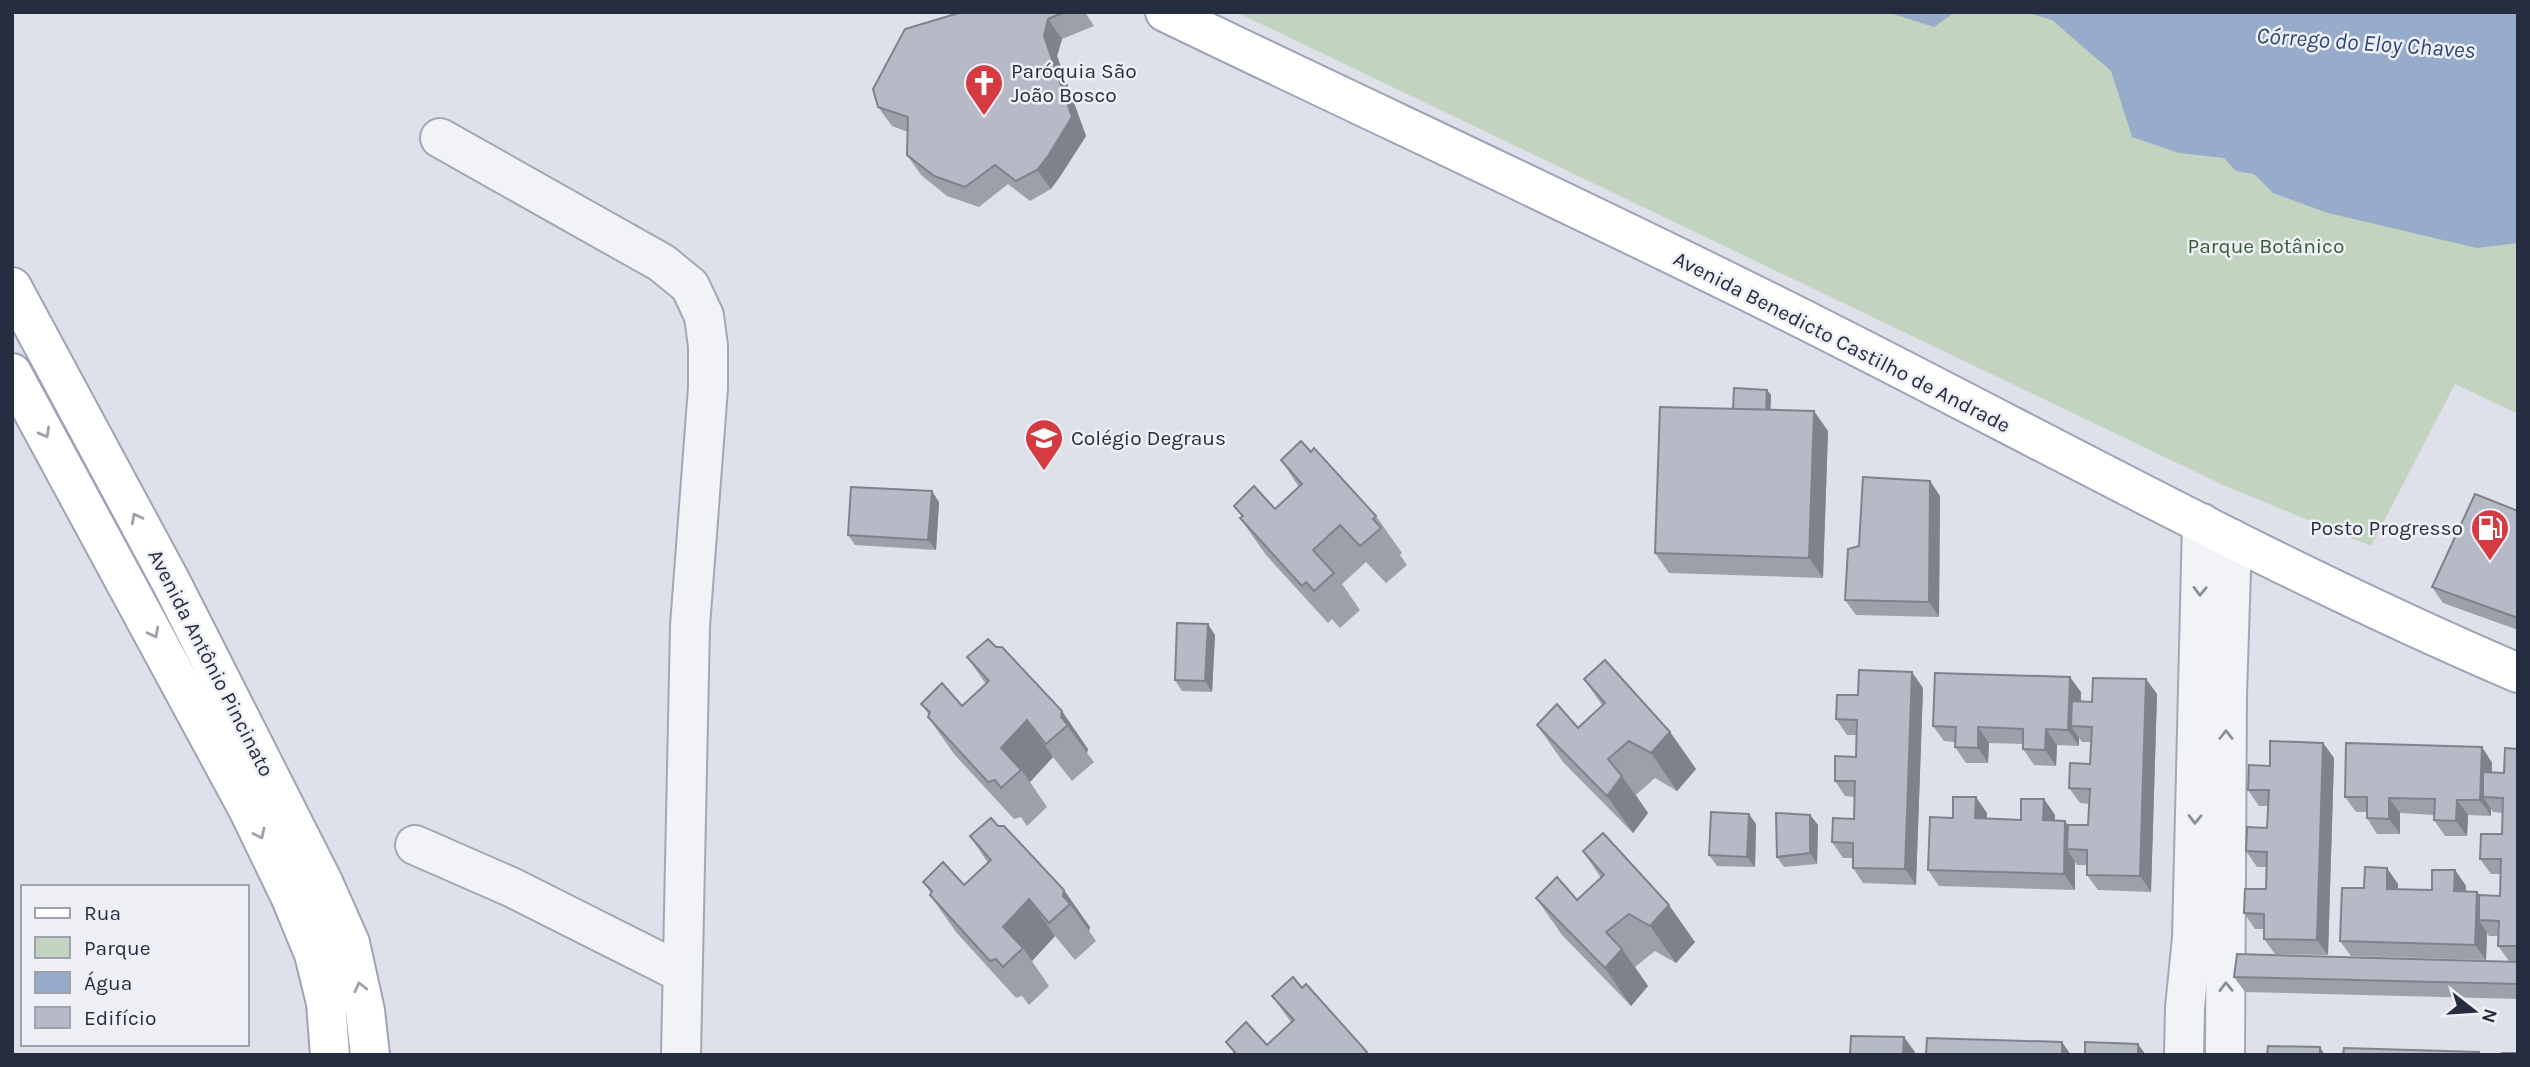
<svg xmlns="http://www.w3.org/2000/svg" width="2530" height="1067" font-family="Karla,sans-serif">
<rect width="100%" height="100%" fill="#dee1e9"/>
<path fill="#c2d3bf" d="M1236,12H2518V414L2455,384L2371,546L2223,485Z"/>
<g fill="#97abcb">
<path d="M1887,12H1955L1934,27Z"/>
<path d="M2025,12H2518V243L2477,248L2328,213L2273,193L2254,174L2236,171L2224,158L2179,153L2132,137L2111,71L2052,20Z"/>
</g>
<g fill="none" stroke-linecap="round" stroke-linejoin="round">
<defs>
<g id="minor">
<path d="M440,138L662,263L690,286L704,316L708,346V388L690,626L681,1055"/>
<path d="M415,845L511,887L682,973"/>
<path d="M2184,1055L2185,1008L2192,938L2202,523"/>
<path d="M2225,1055L2227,694L2232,539"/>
</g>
<g id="major">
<path d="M1165,12C1376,114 1590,212 1799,317C2038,437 2272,568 2518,673"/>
<path d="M12,287L171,582L323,882L350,943L365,1011L370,1055"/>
<path d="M12,373L248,809L291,898L314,954L326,1003L330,1055"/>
</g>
</defs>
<use href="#minor" stroke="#a3a7b3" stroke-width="42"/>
<use href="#major" stroke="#9da4b5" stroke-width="42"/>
<use href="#minor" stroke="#f1f3f7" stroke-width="38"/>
<use href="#major" stroke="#fff" stroke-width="38"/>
</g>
<g fill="#9ca0aa">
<path d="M962,12H1085L1094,26L1062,39L1057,56L1086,136L1061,175L1051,189L1030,201L1008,184L979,207L947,196L921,175L907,155L908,132L892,126L878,107Z"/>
<path d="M1767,390L1771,395L1770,410L1828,431L1823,578L1669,573L1655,553L1733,409Z"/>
<path d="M1281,460L1376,516L1402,553L1400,555L1407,565L1386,583L1366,562L1342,584L1360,610L1340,628L1332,619L1328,623L1266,555L1240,518L1242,517L1234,506L1275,509L1299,487Z"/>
<path d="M1930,481L1940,496L1939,617L1856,615L1845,600Z"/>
<path d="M939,502L936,550L855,545L848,535Z"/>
<path d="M2518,511V630L2443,603L2432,587Z"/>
<path d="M1215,635L1212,692L1182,691L1175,680Z"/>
<path d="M996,647H1002L1088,749L1087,753L1094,762L1072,781L1053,757L1030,782L1047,807L1027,826L1021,817L1014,819L954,754L928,717L929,715L921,704L962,706L986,684L967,657Z"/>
<path d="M1584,679L1670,732L1696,769L1677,791L1655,778L1636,795L1648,813L1633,833L1563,762L1537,725L1578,728L1602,705Z"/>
<path d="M2146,679L2157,694L2151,892L2098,890L2087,875V865H2077L2075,862V890L1939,886L1928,870L1953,818L1987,813V818L2021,820L2044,799L2055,815L2054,821L2068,825H2088L2089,804L2080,803L2069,788L2090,764L2091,742H2082L2079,738V746L2057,745L2056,766L2034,765L2023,749V744L1989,743L1988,763H1966L1955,747V742L1944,741L1933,726L2081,692V702H2092Z"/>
<path d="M1923,688L1916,885L1863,883L1853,868V858H1843L1832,842L1854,819L1855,797L1845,796L1835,781L1856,757L1857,735H1847L1836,719L1858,695Z"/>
<path d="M2323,743L2334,758L2328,955L2275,954L2264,939V929H2255L2244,913L2266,889V867H2257L2246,851L2267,828L2268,806H2259L2248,790L2270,766Z"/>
<path d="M2482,747L2492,763V773H2504L2518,749V961H2509L2498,946V936H2489L2487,933L2486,960L2351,956L2340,941L2364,888L2398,884V889L2432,890L2455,870L2466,886V891L2477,892L2480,895L2500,896V874H2491L2480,859L2502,834L2503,813L2493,812L2491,809V816L2468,815L2467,836H2445L2434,820V815L2400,813V834H2377L2367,818V812H2356L2345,797Z"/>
<path d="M1810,815L1818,825L1817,864L1784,867L1777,857Z"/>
<path d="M1756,824L1755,867L1717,866L1709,855Z"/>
<path d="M998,826H1004L1090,927L1089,931L1096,941L1075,960L1055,936L1032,961L1049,986L1029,1005L1022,996L1016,998L956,932L930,895L931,893L923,882L964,885L988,863L970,836Z"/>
<path d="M1583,851L1695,942L1676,963L1655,951L1635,967L1648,986L1631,1006L1562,935L1536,898L1577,900L1601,878Z"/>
<path d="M2518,962V999L2245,992L2234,977Z"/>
<path d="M1302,988L1369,1055H1232L1234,1053L1226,1042L1267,1045L1291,1022L1272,996Z"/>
</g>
<g fill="#7f828b">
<path d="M1048,19L1062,39L1057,56L1086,136L1061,175L1051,189L1037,170L1044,36Z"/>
<path d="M1767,390L1771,395L1770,422L1766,416Z"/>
<path d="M1814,411L1828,431L1823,578L1809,558Z"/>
<path d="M1930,481L1940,496L1939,617L1929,602Z"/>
<path d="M932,491L939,502L936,550L928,540Z"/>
<path d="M1208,624L1215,635L1212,692L1205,681Z"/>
<path d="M1912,672L1923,688L1916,885L1905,869Z"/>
<path d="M2070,677L2081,692L2080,727L2071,726L2079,738V746L2068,730Z"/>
<path d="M2146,679L2157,694L2151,892L2140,876Z"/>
<path d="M1062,711L1088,749L1087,753L1061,717Z"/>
<path d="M1027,720L1053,757L1030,782L1021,770L1001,748Z"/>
<path d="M1978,727L1989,743L1988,763L1978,748Z"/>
<path d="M2046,729L2057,745L2056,766L2045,750Z"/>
<path d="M1670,732L1696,769L1677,791L1651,753Z"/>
<path d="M2323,743L2334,758L2328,955L2317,940Z"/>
<path d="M2482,747L2492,763L2491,797H2483L2491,809V816L2480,800Z"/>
<path d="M1622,776L1648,813L1633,833L1607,796Z"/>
<path d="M1976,797L1987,813L1986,834L1975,818Z"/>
<path d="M2389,798L2400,813V834L2389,819Z"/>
<path d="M2044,799L2055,815L2054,836L2043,820Z"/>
<path d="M2457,800L2468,815L2467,836L2456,821Z"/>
<path d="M1749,814L1756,824L1755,867L1747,857Z"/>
<path d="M1810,815L1818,825L1817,864L1810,853Z"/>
<path d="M2065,821L2076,836L2067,849L2075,862V890L2064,874Z"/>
<path d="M2387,868L2398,884V904L2387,889Z"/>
<path d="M2455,870L2466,886L2465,906L2454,891Z"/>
<path d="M1064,890L1090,927L1089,931L1070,904L1063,896Z"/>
<path d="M2477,892L2488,907L2479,920L2487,933L2486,960L2475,945Z"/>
<path d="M1029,899L1055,936L1032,961L1023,948L1003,927Z"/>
<path d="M1669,905L1695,942L1676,963L1650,926Z"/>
<path d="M1622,949L1648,986L1631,1006L1605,968Z"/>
<path d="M1904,1037L1915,1052L1914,1055H1903Z"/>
<path d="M2062,1042L2071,1055H2062Z"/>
<path d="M2138,1044L2146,1055H2138Z"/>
<path d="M2320,1047L2325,1055H2320Z"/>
</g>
<g fill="#b5bac6" stroke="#7f828b" stroke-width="2">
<path d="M962,12H1065L1048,19L1044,36L1072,117L1048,156L1037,170L1016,181L995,165L965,187L934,176L907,155L908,117L878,107L873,89L905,29Z"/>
<path d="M1734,388L1767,390L1766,410L1733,409Z"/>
<path d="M1660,407L1814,411L1809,558L1655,553Z"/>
<path d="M1301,441L1311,452L1314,448L1376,516L1373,519L1381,528L1360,546L1340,525L1313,550L1334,573L1314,591L1306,582L1302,586L1240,518L1243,516L1234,506L1254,486L1275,509L1302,484L1281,460Z"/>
<path d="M1863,477L1930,481L1929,602L1845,600L1848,549L1859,546Z"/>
<path d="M851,487L932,491L928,540L848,535Z"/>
<path d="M2475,494L2518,511V618L2432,587Z"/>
<path d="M1177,623L1208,624L1205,681L1175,680Z"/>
<path d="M988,639L996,647H1002L1062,711L1061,717L1068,725L1046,744L1027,720L1001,748L1021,770L1001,788L995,780L988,782L928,717L930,712L921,704L942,683L962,706L989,681L967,657Z"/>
<path d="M1605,660L1670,732L1651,753L1629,741L1608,759L1622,776L1607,796L1537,725L1557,704L1578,728L1605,703L1584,679Z"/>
<path d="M1859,670L1912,672L1905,869L1853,868V843L1832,842L1833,818L1854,819L1855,781H1835V756L1856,757L1857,720L1836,719L1837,695H1858Z"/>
<path d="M1935,673L2070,677L2068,730L2046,729L2045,750L2023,749V729L1978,727V748L1955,747L1956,727L1933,726Z"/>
<path d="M2093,678L2146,679L2140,876L2087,875V850L2067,849L2068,825H2088L2090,789L2069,788L2070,763L2090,764L2092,727L2071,726L2072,701L2092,702Z"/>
<path d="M2270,741L2323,743L2317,940L2264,939V914L2244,913L2245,889H2266L2267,852L2246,851L2247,827L2267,828L2269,790H2248L2249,765L2270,766Z"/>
<path d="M2346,743L2482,747L2480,800H2457L2456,821L2434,820L2435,799L2389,798V819L2367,818V797H2345Z"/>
<path d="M2505,748L2518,749V946H2498L2499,921L2479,920V895L2500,896L2501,859H2480L2481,834H2502L2503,798L2483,797V772L2504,773Z"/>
<path d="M1953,797H1976L1975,818L2021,820V799H2044L2043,820L2065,821L2064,874L1928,870L1930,817L1953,818Z"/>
<path d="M1711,812L1749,814L1747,857L1709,855Z"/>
<path d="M1776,813L1810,815V853L1777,857Z"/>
<path d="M991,818L998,826H1004L1064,890L1063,896L1070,904L1049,923L1029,899L1003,927L1023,948L1003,967L996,959L990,961L930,895L932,891L923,882L943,862L964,885L991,860L970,836Z"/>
<path d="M1603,833L1669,905L1650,926L1629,914L1606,932L1622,949L1605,968L1536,898L1557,877L1577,900L1604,875L1583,851Z"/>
<path d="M2365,867L2387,868V889L2432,890V870H2455L2454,891L2477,892L2475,945L2340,941L2342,888H2364Z"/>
<path d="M2237,954L2518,962V984L2234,977Z"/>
<path d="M1293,977L1302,988L1306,984L1367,1052L1364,1055H1232L1235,1052L1226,1042L1246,1022L1267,1045L1294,1020L1272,996Z"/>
<path d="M1851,1036L1904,1037L1903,1055H1850Z"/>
<path d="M1927,1038L2062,1042V1055H1926Z"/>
<path d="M2085,1042L2138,1044V1055H2085Z"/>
<path d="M2268,1046L2320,1047V1055H2267Z"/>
<path d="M2344,1048L2479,1052V1055H2343Z"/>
<rect x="2502" y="1053" width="16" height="2"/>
</g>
<defs><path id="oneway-chevron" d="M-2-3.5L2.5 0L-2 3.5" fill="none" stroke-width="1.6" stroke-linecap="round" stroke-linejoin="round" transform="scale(1.75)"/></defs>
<g stroke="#9ea0aa">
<use href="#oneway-chevron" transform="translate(45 433) rotate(61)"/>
<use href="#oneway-chevron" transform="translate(136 518) rotate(-118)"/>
<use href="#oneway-chevron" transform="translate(154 633) rotate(62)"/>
<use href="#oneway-chevron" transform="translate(260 834) rotate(64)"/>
<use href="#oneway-chevron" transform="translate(360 987) rotate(-103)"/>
</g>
<g stroke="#8c909c">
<use href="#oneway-chevron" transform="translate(2200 591) rotate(91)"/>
<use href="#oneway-chevron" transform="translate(2226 735) rotate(-90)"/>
<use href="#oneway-chevron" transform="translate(2195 819) rotate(91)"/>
<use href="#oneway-chevron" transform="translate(2226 987) rotate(-91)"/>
</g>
<defs>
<symbol id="church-pin" viewBox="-11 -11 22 30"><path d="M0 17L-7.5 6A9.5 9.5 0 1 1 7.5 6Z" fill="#d53c42" stroke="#eef0f6"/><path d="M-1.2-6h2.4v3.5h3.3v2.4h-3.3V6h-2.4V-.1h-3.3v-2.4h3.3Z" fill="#fff"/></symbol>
<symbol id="school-pin" viewBox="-11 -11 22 30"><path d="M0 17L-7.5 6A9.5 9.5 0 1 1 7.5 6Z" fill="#d53c42" stroke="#eef0f6"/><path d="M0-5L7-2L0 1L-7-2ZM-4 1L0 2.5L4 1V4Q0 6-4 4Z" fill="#fff"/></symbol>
<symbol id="fuel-pin" viewBox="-11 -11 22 30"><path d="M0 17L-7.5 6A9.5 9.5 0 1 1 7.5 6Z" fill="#d53c42" stroke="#eef0f6"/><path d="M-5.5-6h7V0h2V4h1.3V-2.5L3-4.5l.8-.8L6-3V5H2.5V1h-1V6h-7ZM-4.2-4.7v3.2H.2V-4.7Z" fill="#fff"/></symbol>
</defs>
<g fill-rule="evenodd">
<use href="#church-pin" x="962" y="61" width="44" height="60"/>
<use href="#school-pin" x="1022" y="416" width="44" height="60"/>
<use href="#fuel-pin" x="2468" y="506" width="44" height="60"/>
</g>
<g text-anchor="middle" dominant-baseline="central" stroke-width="5" stroke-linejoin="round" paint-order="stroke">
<g font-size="21" fill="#272d41" stroke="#eef0f6" text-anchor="start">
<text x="1011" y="71">Paróquia São<tspan x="1011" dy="24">João Bosco</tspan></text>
<text x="1071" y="438">Colégio Degraus</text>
<text x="2463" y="528" text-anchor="end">Posto Progresso</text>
</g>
<g font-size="21" fill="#365d33" stroke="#eef0f6">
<text x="2266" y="246">Parque Botânico</text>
</g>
<g font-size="21" fill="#272d41" stroke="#eef0f6">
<text transform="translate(1842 342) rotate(27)">Avenida Benedicto Castilho de Andrade</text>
<text transform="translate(211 663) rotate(63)">Avenida Antônio Pincinato</text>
</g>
<g font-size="23" font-style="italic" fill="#2f4776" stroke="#eef0f6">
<text transform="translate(2366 43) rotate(4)">Córrego do Eloy Chaves</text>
</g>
</g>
<rect width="2530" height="1067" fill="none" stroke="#272d41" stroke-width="28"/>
<rect x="21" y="885" width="228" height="161" fill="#eef0f6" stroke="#9ea2ae" stroke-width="2"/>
<rect x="35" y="908" width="35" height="10" fill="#ffffff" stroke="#9ea2ae" stroke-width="2"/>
<text x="84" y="920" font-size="21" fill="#272d41">Rua</text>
<rect x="35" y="937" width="35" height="21" fill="#c2d3bf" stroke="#9ea2ae" stroke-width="2"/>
<text x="84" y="955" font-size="21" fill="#272d41">Parque</text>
<rect x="35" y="972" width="35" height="21" fill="#97abcb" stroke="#9ea2ae" stroke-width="2"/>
<text x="84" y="990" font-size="21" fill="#272d41">Água</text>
<rect x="35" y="1007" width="35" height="21" fill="#b5bac6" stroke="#9ea2ae" stroke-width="2"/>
<text x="84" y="1025" font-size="21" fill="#272d41">Edifício</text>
<g transform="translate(2474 1011) rotate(107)" stroke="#eef0f6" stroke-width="5" paint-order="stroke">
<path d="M0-5L12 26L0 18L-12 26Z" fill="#272d41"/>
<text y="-10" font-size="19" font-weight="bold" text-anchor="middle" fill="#272d41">N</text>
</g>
</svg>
